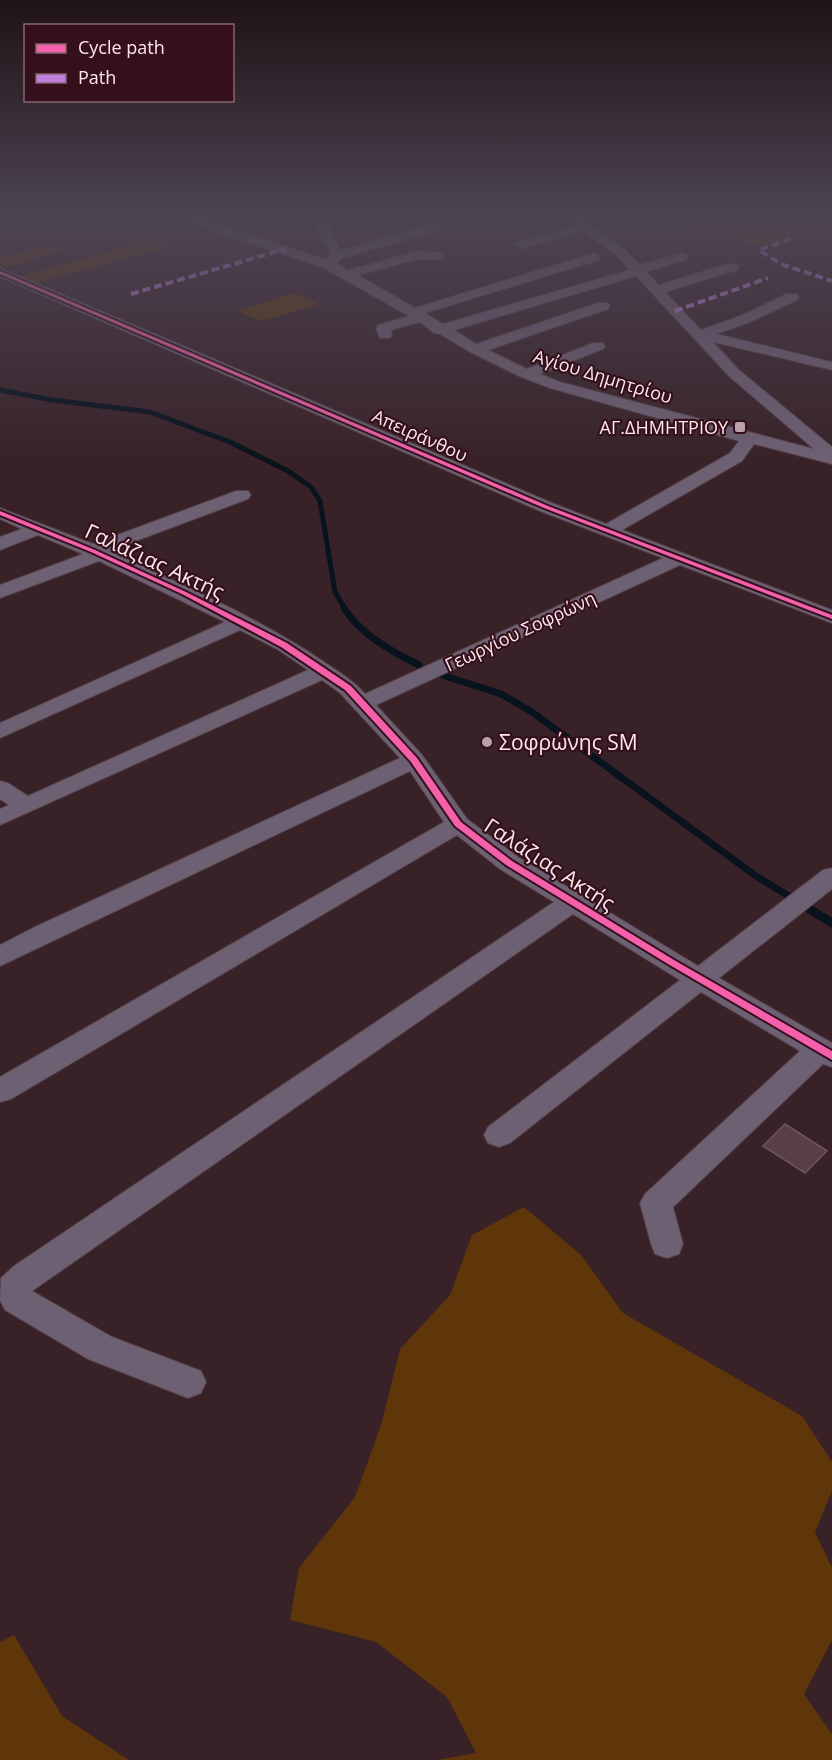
<svg xmlns="http://www.w3.org/2000/svg" width="832" height="1760" font-family="'Open Sans',sans-serif">
<rect width="100%" height="100%" fill="#382228"/>
<g fill="#5e360a">
<path d="M684,215H832V231L817,227L757,246L699,229Z"/>
<path d="M153,238L173,246L36,283L23,276Z"/>
<path d="M48,244L64,251L6,267L0,265V258Z"/>
<path d="M294,293L319,304L262,321L237,311Z"/>
<path d="M524,1207L581,1255L623,1313L802,1416L832,1462V1491L815,1532L832,1568V1640L804,1694L832,1734V1760H437L476,1753L447,1697L376,1642L290,1620L299,1568L355,1497L381,1425L400,1349L450,1295L472,1235Z"/>
<path d="M14,1635L62,1716L129,1760H0V1642Z"/>
</g>
<g fill="none" stroke-linecap="round" stroke-linejoin="round">
<path stroke="#08131d" stroke-width="5" d="M0,390L52,400L150,412L230,442L288,471L311,487L320,501L335,592L345,609"/>
<g stroke="#08131d" stroke-width="7">
<path d="M344,608C360,634 392,652 419,665"/>
<path d="M442,675L501,694L532,712L756,876L792,898"/>
</g>
<path stroke="#08131d" stroke-width="9" d="M790,897L832,923"/>
</g>
<path fill="#593e47" stroke="#6a575c" stroke-width="1.5" d="M785,1124L827,1151L805,1173L763,1146Z"/>
<g fill="none" stroke-linecap="round" stroke-linejoin="round">
<defs>
<path id="minor" d="M172,215H189L325,259L331,254L319,234L316,223L302,215C333,215 327,227 341,250L435,223H443V229L342,258L336,263L348,270L418,251L442,253L444,256L442,259H418L358,275L415,308L591,254L595,253L601,257L599,260L425,313L443,324L630,270L616,255L584,231L521,249L515,245L517,242L576,226L563,215H576L624,249L640,265L682,253L686,254L688,257L686,260L646,272L659,285L727,264H737L738,267L737,270L665,292L701,330L740,316L787,294H797L799,297L797,300L750,322L716,334L832,362V370L713,342L739,370L832,447V464L754,444L742,461L622,530L832,610V623L680,565L376,705L422,755L467,819L518,857L698,966L823,870L832,868V889L719,978L832,1043V1067L823,1064L673,1207L683,1244L679,1254L667,1258L655,1254L651,1244L640,1203L645,1194L800,1051L701,992L510,1143L499,1147L488,1143L484,1135L488,1127L680,980L573,914L32,1291L112,1337L201,1371L206,1382L201,1393L188,1398L88,1359L5,1310L0,1300L1,1278L14,1266L554,902L500,869L457,835L11,1099L0,1102V1077L444,822L410,771L0,966V945L35,927L400,758L340,693L322,680L0,825V809L9,805L0,799V781L8,783L28,796L308,670L277,649L240,630L0,738V723L225,622L99,561L0,598V585L83,554L38,535L0,550V537L22,529L0,519V508L93,544L236,491H248L251,495L248,499L109,551C180,584 253,615 318,658C334,669 352,679 365,694L663,558L540,511L0,277V268L552,503L606,524L730,453L739,441L550,388L521,377L470,352L440,334L434,333L420,322L391,330L392,335L390,338H380L376,328L378,325L409,316L322,267L174,218ZM636,276L729,376L814,449L560,382L540,374L603,349L605,346L603,343H593L527,369L488,350L608,309L610,306L608,303H598L476,344L454,330Z"/>
</defs>
<use href="#minor" stroke="#523f44" stroke-width="2"/>
<use href="#minor" fill="#6e6073" fill-rule="evenodd"/>
<g stroke="#c07fdc" stroke-width="4" stroke-dasharray="8 4" stroke-linecap="butt">
<path d="M791,239L759,250L781,264L832,281"/>
<path d="M131,294L285,249"/>
<path d="M675,311L768,278"/>
</g>
<defs>
<g id="cycleway">
<path d="M0,271L548,506L832,615V619L544,508L0,274Z"/>
<path d="M0,511L95,550L186,592L287,643L351,686L417,758L461,822L512,861L674,960L832,1051V1060L668,964L506,865L455,826L411,762L345,690L281,647L182,594L91,552L0,515Z"/>
</g>
</defs>
<use href="#cycleway" stroke="#35101c" stroke-width="4"/>
<use href="#cycleway" fill="#f560ab" fill-rule="evenodd"/>
</g>
<linearGradient id="sky" x2="0" y2="1"><stop stop-color="#1f1316"/><stop offset="0.47" stop-color="#4d4453"/><stop offset="1" stop-color="#4d4453" stop-opacity="0"/></linearGradient>
<rect width="832" height="461" fill="url(#sky)"/>
<g fill="#b8a2a7" stroke="#35101c" stroke-width="2">
<rect x="734" y="421" width="12" height="12" rx="3"/>
<circle cx="487" cy="742" r="6"/>
</g>
<g text-anchor="middle" dominant-baseline="central" stroke-width="4.5" stroke-linejoin="round" paint-order="stroke">
<g font-size="18" fill="#fde7eb" stroke="#35101c">
<text transform="translate(603 376) rotate(17)">Αγίου Δημητρίου</text>
<text transform="translate(420 435) rotate(24)">Απειράνθου</text>
<text transform="translate(520 631) rotate(-25)">Γεωργίου Σοφρώνη</text>
</g>
<g font-size="18" fill="#fde7eb" stroke="#35101c" text-anchor="end">
<text x="728" y="427">ΑΓ.ΔΗΜΗΤΡΙΟΥ</text>
</g>
<g font-size="21" fill="#fde7eb" stroke="#35101c">
<text transform="translate(155 561) rotate(25)">Γαλάζιας Ακτής</text>
<text transform="translate(550 864) rotate(33)">Γαλάζιας Ακτής</text>
</g>
<g font-size="21" fill="#fde7eb" stroke="#35101c" text-anchor="start">
<text x="499" y="742">Σοφρώνης SM</text>
</g>
</g>
<rect x="24" y="24" width="210" height="78" fill="#35101c" stroke="#85666f" stroke-width="1.5"/>
<rect x="36" y="44" width="30" height="9" fill="#f560ab" stroke="#85666f" stroke-width="1.5"/>
<text x="78" y="54" font-size="18" fill="#fde7eb">Cycle path</text>
<rect x="36" y="74" width="30" height="9" fill="#c07fdc" stroke="#85666f" stroke-width="1.5"/>
<text x="78" y="84" font-size="18" fill="#fde7eb">Path</text>
</svg>
